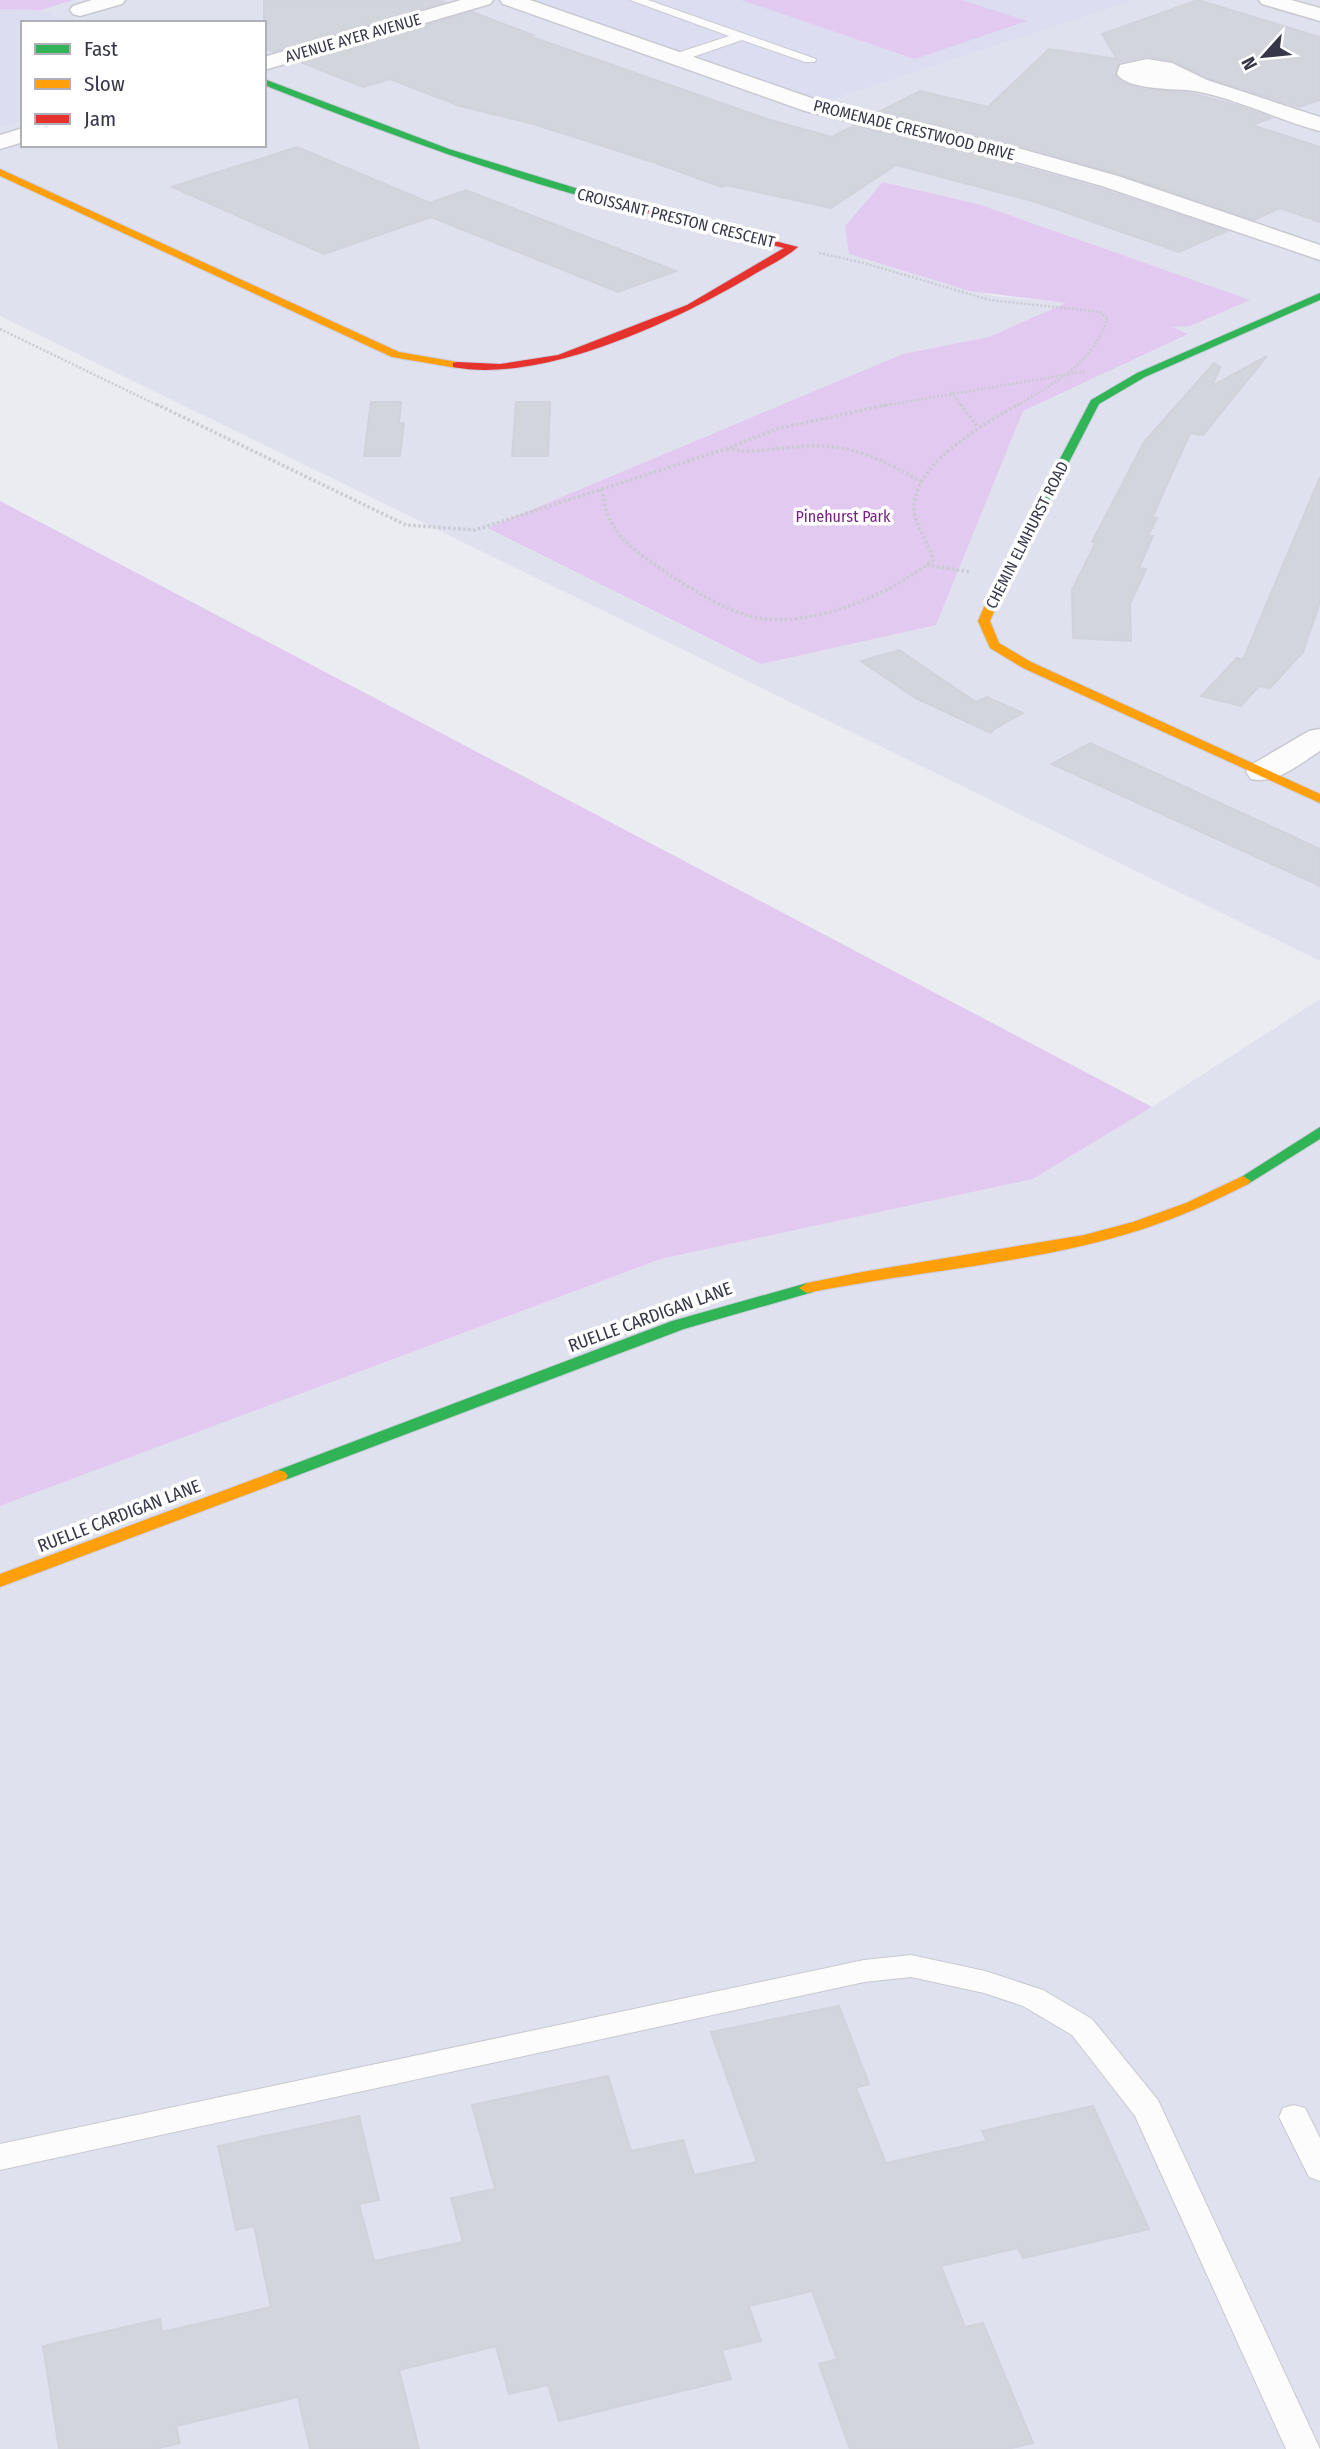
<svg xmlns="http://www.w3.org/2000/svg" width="1320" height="2449" font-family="'Fira Sans Condensed',sans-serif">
<rect width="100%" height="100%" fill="#ebecf2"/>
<g fill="#e0e1ee" fill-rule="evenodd">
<path d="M74,0H510L813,106L1136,0H1320V961L0,316V128L23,121V145H264V23H74L41,10ZM883,182L978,204L1249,300L1089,305L994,296L849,254Z"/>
<path d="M1320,999V2449H0V1506L661,1259L1033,1179L1152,1107Z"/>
</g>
<g fill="#ddddf1">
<path d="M510,0H1136L813,106Z"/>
<path d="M0,9L41,10L74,23H23V121L0,128Z"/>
</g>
<g fill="#e2c9f0">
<path d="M0,0H74L41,10L0,9Z"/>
<path d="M741,0H962L1027,21L915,59Z"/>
<path d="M883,182L978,204L1250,300L1190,326L1172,327L1188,334L1023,411L936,625L761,664L488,528L903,354L989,337L1066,303L970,291L849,254L845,226Z"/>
<path d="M0,501L1152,1107L1033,1179L661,1259L0,1506Z"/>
</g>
<g fill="#d3d5dc" stroke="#d1d2db" stroke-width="2">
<path d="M264,0H439L445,2L273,52L264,48Z"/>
<path d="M1198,0L1320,37V100L1299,107L1208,78L1173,61L1147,56L1119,62L1115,76L1122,82L1141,89L1195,94L1242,107L1271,118L1252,125L1320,147V222L1280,208L1254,220L1119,174L1004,141L879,112L920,91L988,107L1049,49L1117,59L1102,34Z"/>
<path d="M472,12L533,35L529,36L770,120L832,137L855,125L988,157L1101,189L1227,231L1179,252L1036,202L896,165L831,208L726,185L721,187L653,162L530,123L460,106L390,79L363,87L300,62Z"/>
<path d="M297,147L430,203L466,190L676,271L618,292L431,217L324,254L172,187Z"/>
<path d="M1267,356L1203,435L1190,433L1152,518H1157L1148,536H1153L1139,568L1146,569L1130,604L1131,641L1073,638L1072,590L1096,542H1092L1144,442L1214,363L1220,367L1212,386Z"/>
<path d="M371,402H401L399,423H404L400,456H364Z"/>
<path d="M516,402H550L548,456H512Z"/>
<path d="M1320,477V602L1303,652L1270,688L1259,686L1241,706L1201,696L1237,658L1243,660Z"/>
<path d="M899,650L976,702L987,697L1023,713L994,729L991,733L915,698L861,661Z"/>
<path d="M1090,743L1320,849V886L1052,764Z"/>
<path d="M839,2006L869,2084L856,2088L886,2163L987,2141L982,2131L1093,2106L1149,2229L1023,2258L1018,2248L941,2266L965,2327L983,2323L1033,2443L1007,2449H850L819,2364L837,2359L812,2291L749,2306L761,2341L722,2350L731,2379L559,2421L548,2385L509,2394L496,2346L399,2370L419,2449H310L298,2397L176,2426L180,2443L155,2449H59L43,2346L160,2319L162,2332L271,2307L254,2226L236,2230L218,2146L359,2116L379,2200L359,2204L374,2261L463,2242L451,2198L495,2189L472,2105L608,2076L631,2151L683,2140L694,2175L757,2162L711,2032Z"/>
</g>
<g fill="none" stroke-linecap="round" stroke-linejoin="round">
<defs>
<g id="lane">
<path d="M630,0H648L816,59L815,62H805L742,40L681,61H671V55L729,36Z"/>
<path d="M911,1955L985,1971L1043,1990L1092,2019L1158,2100L1320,2449H1286L1135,2116L1072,2035L1023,2006L984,1993L911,1977L864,1982L0,2170V2144L864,1960Z"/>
<path d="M1294,2105L1305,2108L1320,2138V2181L1309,2177L1279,2117L1283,2108Z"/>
</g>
<g id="street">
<path d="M92,0H125L122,4L80,16L73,14L70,10L73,6Z"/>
<path d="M461,0H493L490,4L264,70V57Z"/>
<path d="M500,0H530L820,101L1003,144L1118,176L1320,245V260L1102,186L989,154L805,111L503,4Z"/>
<path d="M1259,0H1291L1320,8V21L1262,4Z"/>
<path d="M1147,59L1172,63L1207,80L1320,117V131C1278,120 1238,99 1195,91C1175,88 1129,91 1117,74L1120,65Z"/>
<path d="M23,128V142L0,149V135Z"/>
<path d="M1320,729V751C1299,764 1276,785 1251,779L1246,772L1251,765L1309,731Z"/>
</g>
<g id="fast">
<path d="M264,79L449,149L637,207L632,210C506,178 385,133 264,85Z"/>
<path d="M1320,293V300L1145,377L1099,404L1007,582L1005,585H997L995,582L1091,400L1137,373Z"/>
<path d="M1320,1127V1139L1248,1184L1243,1186L1235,1181Z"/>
<path d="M807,1283L815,1288L813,1292L684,1329L285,1480H273L270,1476L273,1472L672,1321Z"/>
</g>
<g id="slow">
<path d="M0,169L399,352L457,362L462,365L457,368L392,357L0,176Z"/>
<path d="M1001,578L1007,582L990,621L999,643L1031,662L1320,794V803L1023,668L990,648L978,621L995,582Z"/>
<path d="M1243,1176L1251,1181L1248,1184C1215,1201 1182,1216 1146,1228C1037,1264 919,1270 807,1293L799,1288L807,1283L862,1272L1084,1235L1133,1222L1186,1203Z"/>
<path d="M279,1470L285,1472L288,1476L285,1480L0,1587V1574Z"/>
</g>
<path id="jam" d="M632,204L798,247C784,259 764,268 748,278C673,322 542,384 453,367V363L457,362L500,364L558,355L687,305L784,248L629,209V205Z"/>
</defs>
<use href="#lane" stroke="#c8c9d0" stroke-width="2"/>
<use href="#street" stroke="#c8c9d0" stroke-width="3"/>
<use href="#fast" stroke="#cccdde" stroke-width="2"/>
<use href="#slow" stroke="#cccdde" stroke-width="2"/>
<use href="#jam" stroke="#cccdde" stroke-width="2"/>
<g stroke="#cacbd2" stroke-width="2.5" stroke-dasharray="2 2" stroke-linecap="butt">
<path d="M819,253L864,263L990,300L1100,312L1107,319C1094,363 1053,384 1016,406"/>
<path d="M0,329L159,406"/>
<path d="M951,392L962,406"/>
<path d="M882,406L1087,371"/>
</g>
<g stroke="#cacbd2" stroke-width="3.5" stroke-dasharray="2.5 2.5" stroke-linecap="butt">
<path d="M156,404L406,525L475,530L726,449L776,429L891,404"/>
<path d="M960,404L978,427"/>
<path d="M727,449C755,454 781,447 809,446C853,444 885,461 922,482"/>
<path d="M601,489C604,499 605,510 610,520C621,544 651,562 673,577C698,593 729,613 759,618C815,627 891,594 933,560C929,542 915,527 914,509C912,464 986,423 1019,404"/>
<path d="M927,565L971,572"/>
</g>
<use href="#lane" fill="#fcfcfd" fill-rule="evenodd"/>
<use href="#street" fill="#fcfcfd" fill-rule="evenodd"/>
<use href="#fast" fill="#30b455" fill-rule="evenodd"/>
<use href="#slow" fill="#ff9f0a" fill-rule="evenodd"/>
<use href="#jam" fill="#e5322d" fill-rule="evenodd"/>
</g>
<g text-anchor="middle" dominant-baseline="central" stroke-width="7" stroke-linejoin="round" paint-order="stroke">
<g font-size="16" fill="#36384a" stroke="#fff">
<text transform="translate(353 38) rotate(-16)">AVENUE AYER AVENUE</text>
<text transform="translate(914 130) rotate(14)">PROMENADE CRESTWOOD DRIVE</text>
<text transform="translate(676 218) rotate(14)">CROISSANT PRESTON CRESCENT</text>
<text transform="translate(1027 535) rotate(-63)">CHEMIN ELMHURST ROAD</text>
</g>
<g font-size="16" fill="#762282" stroke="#fff">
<text x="843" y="516">Pinehurst Park</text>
</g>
<g font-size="18" fill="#36384a" stroke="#fff">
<text transform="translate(650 1317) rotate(-20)">RUELLE CARDIGAN LANE</text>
<text transform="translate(119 1516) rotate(-21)">RUELLE CARDIGAN LANE</text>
</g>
</g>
<rect x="21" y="21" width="245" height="126" fill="#ffffff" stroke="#afafb7" stroke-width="2"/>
<rect x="35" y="44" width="35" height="10" fill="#30b455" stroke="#afafb7" stroke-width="2"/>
<text x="84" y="56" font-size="21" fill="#36384a">Fast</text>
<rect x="35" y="79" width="35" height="10" fill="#ff9f0a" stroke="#afafb7" stroke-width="2"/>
<text x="84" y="91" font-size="21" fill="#36384a">Slow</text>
<rect x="35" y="114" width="35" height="10" fill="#e5322d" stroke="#afafb7" stroke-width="2"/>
<text x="84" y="126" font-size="21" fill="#36384a">Jam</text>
<g transform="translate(1264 56) rotate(243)" stroke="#ffffff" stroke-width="5" paint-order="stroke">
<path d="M0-5L12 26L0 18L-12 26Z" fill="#36384a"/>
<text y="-10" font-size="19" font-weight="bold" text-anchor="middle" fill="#36384a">N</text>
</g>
</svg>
